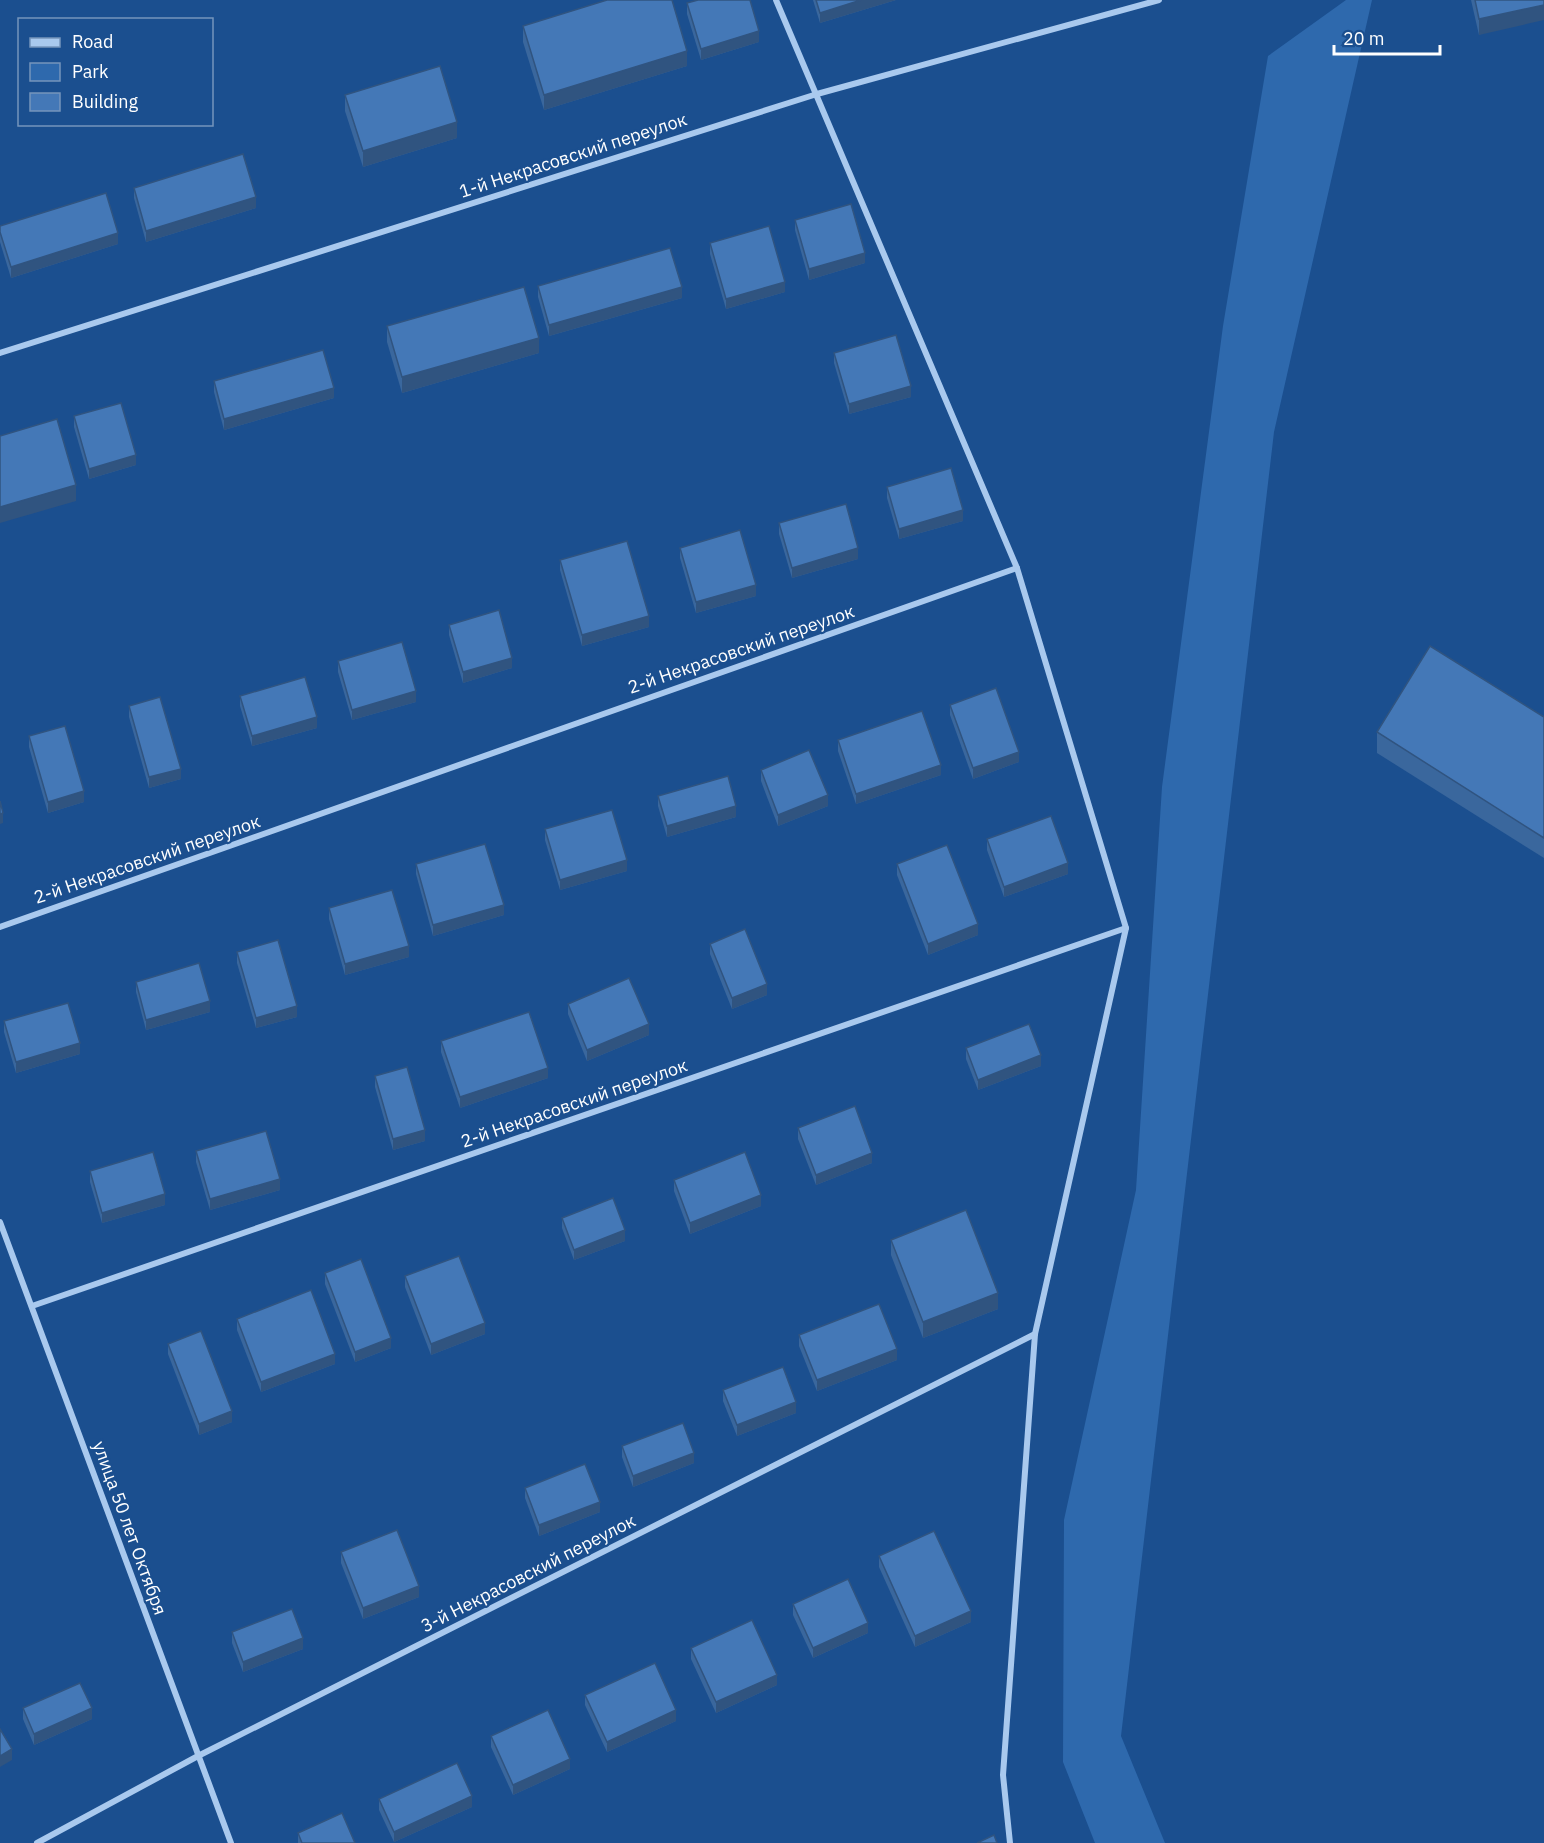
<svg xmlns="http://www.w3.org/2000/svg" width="1544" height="1843" font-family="'IBM Plex Sans',sans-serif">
<rect width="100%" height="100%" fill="#1b4f8f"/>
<path fill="#2e69ad" d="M1346,0H1372L1274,432L1121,1736L1165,1843H1095L1063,1762L1064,1520L1136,1190L1162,787L1223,326L1268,56Z"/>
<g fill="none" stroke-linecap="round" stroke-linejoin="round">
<g stroke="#a9c9ee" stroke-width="6">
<path d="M776,0L1017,568L1126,928L1035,1334L1003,1775L1010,1843"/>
<path d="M0,353L817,94L1159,0"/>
<path d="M0,927L1017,568"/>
<path d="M0,1222L231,1843"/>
<path d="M32,1306L1126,928"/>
<path d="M37,1843L198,1756L1035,1334"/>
</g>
</g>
<g fill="#3a679d">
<path d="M813,0H896L820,23Z"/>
<path d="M1471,0H1544L1479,35Z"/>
<path d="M687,3L759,42L701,60L687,14Z"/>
<path d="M523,26L687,66L544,110L523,42Z"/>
<path d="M345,95L457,138L363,167L345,111Z"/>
<path d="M134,188L256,208L146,242L134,198Z"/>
<path d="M795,220L865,263L809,280L795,230Z"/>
<path d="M0,226L118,244L11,278L0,242Z"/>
<path d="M710,243L785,292L726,309L710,254Z"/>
<path d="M538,286L682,298L549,336L538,297Z"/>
<path d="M387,326L539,353L402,393L387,342Z"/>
<path d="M834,353L911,397L849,414L834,363Z"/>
<path d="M214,381L334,398L224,430L214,392Z"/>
<path d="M74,416L136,465L89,479L74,427Z"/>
<path d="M887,487L963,521L899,539L887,498Z"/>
<path d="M779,523L858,559L792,578L779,534Z"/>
<path d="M680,548L756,596L696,613L680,558Z"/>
<path d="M560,560L649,627L582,646L560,570Z"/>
<path d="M449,625L512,668L463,683L449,635Z"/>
<path d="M338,661L416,702L352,720L338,672Z"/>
<path d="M240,696L317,728L252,746L240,706Z"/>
<path d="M950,705L1019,762L973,779L950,715Z"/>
<path d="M129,706L181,779L149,788L129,717Z"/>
<path d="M1544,717V858L1377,753V732Z"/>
<path d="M29,736L84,802L48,813L29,747Z"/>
<path d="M838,740L941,775L856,804L838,751Z"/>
<path d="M761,770L828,806L778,826L761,781Z"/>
<path d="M658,796L736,817L667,837L658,806Z"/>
<path d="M545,829L627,871L560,890L545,840Z"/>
<path d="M987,839L1068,874L1004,897L987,850Z"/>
<path d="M416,864L504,915L433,936L416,874Z"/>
<path d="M897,864L978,935L928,955L897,875Z"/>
<path d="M329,908L409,957L345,975L329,919Z"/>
<path d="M710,944L767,995L732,1009L710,954Z"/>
<path d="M237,952L297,1017L256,1028L237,963Z"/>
<path d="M136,982L210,1012L146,1030L136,992Z"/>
<path d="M568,1004L649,1035L587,1061L568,1014Z"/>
<path d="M4,1021L80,1054L16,1073L4,1032Z"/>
<path d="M441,1041L548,1078L460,1108L441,1052Z"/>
<path d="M966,1048L1041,1066L978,1090L966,1059Z"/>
<path d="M375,1076L425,1141L393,1150L375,1087Z"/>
<path d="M798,1128L872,1163L816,1185L798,1139Z"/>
<path d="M196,1151L280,1190L210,1210L196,1162Z"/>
<path d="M90,1171L165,1205L102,1223L90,1182Z"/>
<path d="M674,1180L761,1206L690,1234L674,1191Z"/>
<path d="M562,1218L625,1241L574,1260L562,1228Z"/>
<path d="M891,1240L998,1309L923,1338L891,1255Z"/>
<path d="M325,1273L391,1348L355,1362L325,1284Z"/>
<path d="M405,1276L485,1334L431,1355L405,1287Z"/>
<path d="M237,1319L335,1364L261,1392L237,1330Z"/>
<path d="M799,1335L897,1360L817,1391L799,1346Z"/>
<path d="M168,1344L232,1422L199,1435L168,1354Z"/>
<path d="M723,1390L796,1413L737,1436L723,1401Z"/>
<path d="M622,1446L694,1463L633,1487L622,1457Z"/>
<path d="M525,1488L600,1512L539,1536L525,1498Z"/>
<path d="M341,1552L419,1597L363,1619L341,1563Z"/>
<path d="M879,1556L971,1622L915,1647L879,1567Z"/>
<path d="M793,1604L868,1633L813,1658L793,1615Z"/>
<path d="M232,1632L303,1649L243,1672L232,1643Z"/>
<path d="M691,1648L777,1685L716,1713L691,1659Z"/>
<path d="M585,1695L676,1721L607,1752L585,1705Z"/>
<path d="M23,1708L92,1719L34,1745L23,1719Z"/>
<path d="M491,1736L570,1769L513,1795L491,1747Z"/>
<path d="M379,1799L472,1807L394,1842L379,1810Z"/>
<path d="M298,1833L355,1843H298Z"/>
</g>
<g fill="#305480">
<path d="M861,0H896L820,23V13Z"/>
<path d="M1544,5V20L1479,35V19Z"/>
<path d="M759,31V42L701,60V49Z"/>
<path d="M687,51V66L544,110V95Z"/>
<path d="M457,122V138L363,167V151Z"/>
<path d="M256,197V208L146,242V231Z"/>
<path d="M118,233V244L11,278V267Z"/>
<path d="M865,253V263L809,280V269Z"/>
<path d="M785,282V292L726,309V299Z"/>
<path d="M682,287V298L549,336V325Z"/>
<path d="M539,338V353L402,393V377Z"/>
<path d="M911,386V397L849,414V404Z"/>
<path d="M334,388V398L224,430V419Z"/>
<path d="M136,455V465L89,479V469Z"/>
<path d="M76,485V501L0,523V507Z"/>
<path d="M963,510V521L899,539V529Z"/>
<path d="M858,548V559L792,578V568Z"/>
<path d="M756,585V596L696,613V602Z"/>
<path d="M649,616V627L582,646V635Z"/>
<path d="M512,658V668L463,683V672Z"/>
<path d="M416,691V702L352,720V710Z"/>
<path d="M317,717V728L252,746V736Z"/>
<path d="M1019,752V762L973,779V768Z"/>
<path d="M941,765V775L856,804V794Z"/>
<path d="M181,769V779L149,788V777Z"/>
<path d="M84,791V802L48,813V802Z"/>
<path d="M828,795V806L778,826V815Z"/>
<path d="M736,806V817L667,837V826Z"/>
<path d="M3,813V823L0,824V814Z"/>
<path d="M627,860V871L560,890V880Z"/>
<path d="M1068,863V874L1004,897V887Z"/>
<path d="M504,905V915L433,936V925Z"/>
<path d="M978,924V935L928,955V944Z"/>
<path d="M409,946V957L345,975V964Z"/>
<path d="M767,984V995L732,1009V998Z"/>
<path d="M210,1001V1012L146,1030V1020Z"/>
<path d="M297,1006V1017L256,1028V1018Z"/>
<path d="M649,1024V1035L587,1061V1050Z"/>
<path d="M80,1043V1054L16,1073V1062Z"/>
<path d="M1041,1055V1066L978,1090V1080Z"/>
<path d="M548,1068V1078L460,1108V1097Z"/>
<path d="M425,1130V1141L393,1150V1139Z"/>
<path d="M872,1153V1163L816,1185V1175Z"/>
<path d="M280,1179V1190L210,1210V1199Z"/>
<path d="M165,1194V1205L102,1223V1213Z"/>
<path d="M761,1195V1206L690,1234V1223Z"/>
<path d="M625,1230V1241L574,1260V1250Z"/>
<path d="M998,1293V1309L923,1338V1322Z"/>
<path d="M485,1323V1334L431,1355V1344Z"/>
<path d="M391,1338V1348L355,1362V1352Z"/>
<path d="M897,1349V1360L817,1391V1380Z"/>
<path d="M335,1354V1364L261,1392V1382Z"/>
<path d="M796,1402V1413L737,1436V1425Z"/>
<path d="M232,1411V1422L199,1435V1424Z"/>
<path d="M694,1453V1463L633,1487V1476Z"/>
<path d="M600,1502V1512L539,1536V1525Z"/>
<path d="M419,1586V1597L363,1619V1608Z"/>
<path d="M971,1611V1622L915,1647V1636Z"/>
<path d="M868,1623V1633L813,1658V1648Z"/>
<path d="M303,1638V1649L243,1672V1662Z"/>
<path d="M777,1675V1685L716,1713V1702Z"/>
<path d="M92,1708V1719L34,1745V1734Z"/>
<path d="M676,1710V1721L607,1752V1742Z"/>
<path d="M12,1749V1760L0,1767V1756Z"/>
<path d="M570,1759V1769L513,1795V1785Z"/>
<path d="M472,1796V1807L394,1842V1832Z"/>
</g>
<g fill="#4478b7" stroke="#305480" stroke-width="1.5">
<path d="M607,0H672L687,51L544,95L523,26Z"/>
<path d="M698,0H750L759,31L701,49L687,3Z"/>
<path d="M816,0H861L820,13Z"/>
<path d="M1475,0H1544V5L1479,19Z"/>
<path d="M440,66L457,122L363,151L345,95Z"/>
<path d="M243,154L256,197L146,231L134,188Z"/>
<path d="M106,193L118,233L11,267L0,232V226Z"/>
<path d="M851,204L865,253L809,269L795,220Z"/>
<path d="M769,226L785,282L726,299L710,243Z"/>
<path d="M670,248L682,287L549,325L538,286Z"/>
<path d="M524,287L539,338L402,377L387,326Z"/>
<path d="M896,335L911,386L849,404L834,353Z"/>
<path d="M323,350L334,388L224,419L214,381Z"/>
<path d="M121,403L136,455L89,469L74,416Z"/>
<path d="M57,419L76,485L0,507V436Z"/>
<path d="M951,468L963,510L899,529L887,487Z"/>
<path d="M846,504L858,548L792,568L779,523Z"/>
<path d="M740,530L756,585L696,602L680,548Z"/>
<path d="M627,541L649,616L582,635L560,560Z"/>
<path d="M499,610L512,658L463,672L449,625Z"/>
<path d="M402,642L416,691L352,710L338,661Z"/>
<path d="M1430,646L1544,717V838L1377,732Z"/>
<path d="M305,677L317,717L252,736L240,696Z"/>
<path d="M996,688L1019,752L973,768L950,705Z"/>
<path d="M160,697L181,769L149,777L129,706Z"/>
<path d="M922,711L941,765L856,794L838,740Z"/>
<path d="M65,726L84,791L48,802L29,736Z"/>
<path d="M809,750L828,795L778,815L761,770Z"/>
<path d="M728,776L736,806L667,826L658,796Z"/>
<path d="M0,801L3,813L0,814Z"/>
<path d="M612,810L627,860L560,880L545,829Z"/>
<path d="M1051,816L1068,863L1004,887L987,839Z"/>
<path d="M485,844L504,905L433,925L416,864Z"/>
<path d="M947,845L978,924L928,944L897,864Z"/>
<path d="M392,890L409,946L345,964L329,908Z"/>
<path d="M745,929L767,984L732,998L710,944Z"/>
<path d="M278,940L297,1006L256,1018L237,952Z"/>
<path d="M199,963L210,1001L146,1020L136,982Z"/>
<path d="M629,978L649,1024L587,1050L568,1004Z"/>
<path d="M68,1003L80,1043L16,1062L4,1021Z"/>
<path d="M529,1012L548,1068L460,1097L441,1041Z"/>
<path d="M1029,1024L1041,1055L978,1080L966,1048Z"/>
<path d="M407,1067L425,1130L393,1139L375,1076Z"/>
<path d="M855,1106L872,1153L816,1175L798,1128Z"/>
<path d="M266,1131L280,1179L210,1199L196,1151Z"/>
<path d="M153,1152L165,1194L102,1213L90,1171Z"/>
<path d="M745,1152L761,1195L690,1223L674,1180Z"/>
<path d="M613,1198L625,1230L574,1250L562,1218Z"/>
<path d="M966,1210L998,1293L923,1322L891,1240Z"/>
<path d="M459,1256L485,1323L431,1344L405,1276Z"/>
<path d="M361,1259L391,1338L355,1352L325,1273Z"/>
<path d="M311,1290L335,1354L261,1382L237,1319Z"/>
<path d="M879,1304L897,1349L817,1380L799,1335Z"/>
<path d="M201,1331L232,1411L199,1424L168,1344Z"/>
<path d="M783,1367L796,1402L737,1425L723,1390Z"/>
<path d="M683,1423L694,1453L633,1476L622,1446Z"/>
<path d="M585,1464L600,1502L539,1525L525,1488Z"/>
<path d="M397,1530L419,1586L363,1608L341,1552Z"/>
<path d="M934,1531L971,1611L915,1636L879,1556Z"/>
<path d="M848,1579L868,1623L813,1648L793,1604Z"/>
<path d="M292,1609L303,1638L243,1662L232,1632Z"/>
<path d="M752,1620L777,1675L716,1702L691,1648Z"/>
<path d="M655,1663L676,1710L607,1742L585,1695Z"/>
<path d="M80,1683L92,1708L34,1734L23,1708Z"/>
<path d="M548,1710L570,1759L513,1785L491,1736Z"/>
<path d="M0,1729L12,1749L0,1756Z"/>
<path d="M457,1763L472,1796L394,1832L379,1799Z"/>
<path d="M342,1813L355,1843H302L298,1833Z"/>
<path d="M994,1835L997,1843H977Z"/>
</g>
<g text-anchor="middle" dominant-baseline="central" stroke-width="4.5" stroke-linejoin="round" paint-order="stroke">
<g font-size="18" fill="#fff" stroke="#1b4f8f">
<text transform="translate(573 155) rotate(-18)">1-й Некрасовский переулок</text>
<text transform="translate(741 649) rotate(-19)">2-й Некрасовский переулок</text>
<text transform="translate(147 859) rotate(-19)">2-й Некрасовский переулок</text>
<text transform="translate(574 1103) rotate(-19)">2-й Некрасовский переулок</text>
<text transform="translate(130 1528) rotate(70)">улица 50 лет Октября</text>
<text transform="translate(528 1573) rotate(-27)">3-й Некрасовский переулок</text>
</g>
</g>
<rect x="18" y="18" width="195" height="108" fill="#1b4f8f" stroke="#7695bc" stroke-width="1.5"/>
<rect x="30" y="38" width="30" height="9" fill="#a9c9ee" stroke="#7695bc" stroke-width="1.5"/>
<text x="72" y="48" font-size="18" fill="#ffffff">Road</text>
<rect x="30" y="63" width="30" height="18" fill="#2e69ad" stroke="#7695bc" stroke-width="1.5"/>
<text x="72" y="78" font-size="18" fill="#ffffff">Park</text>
<rect x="30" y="93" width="30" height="18" fill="#4478b7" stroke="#7695bc" stroke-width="1.5"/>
<text x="72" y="108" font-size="18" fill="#ffffff">Building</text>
<path d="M1334 45v9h106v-9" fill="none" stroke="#ffffff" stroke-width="3"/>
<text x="1343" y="45" font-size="18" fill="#ffffff" stroke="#1b4f8f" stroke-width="4.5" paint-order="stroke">20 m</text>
</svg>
